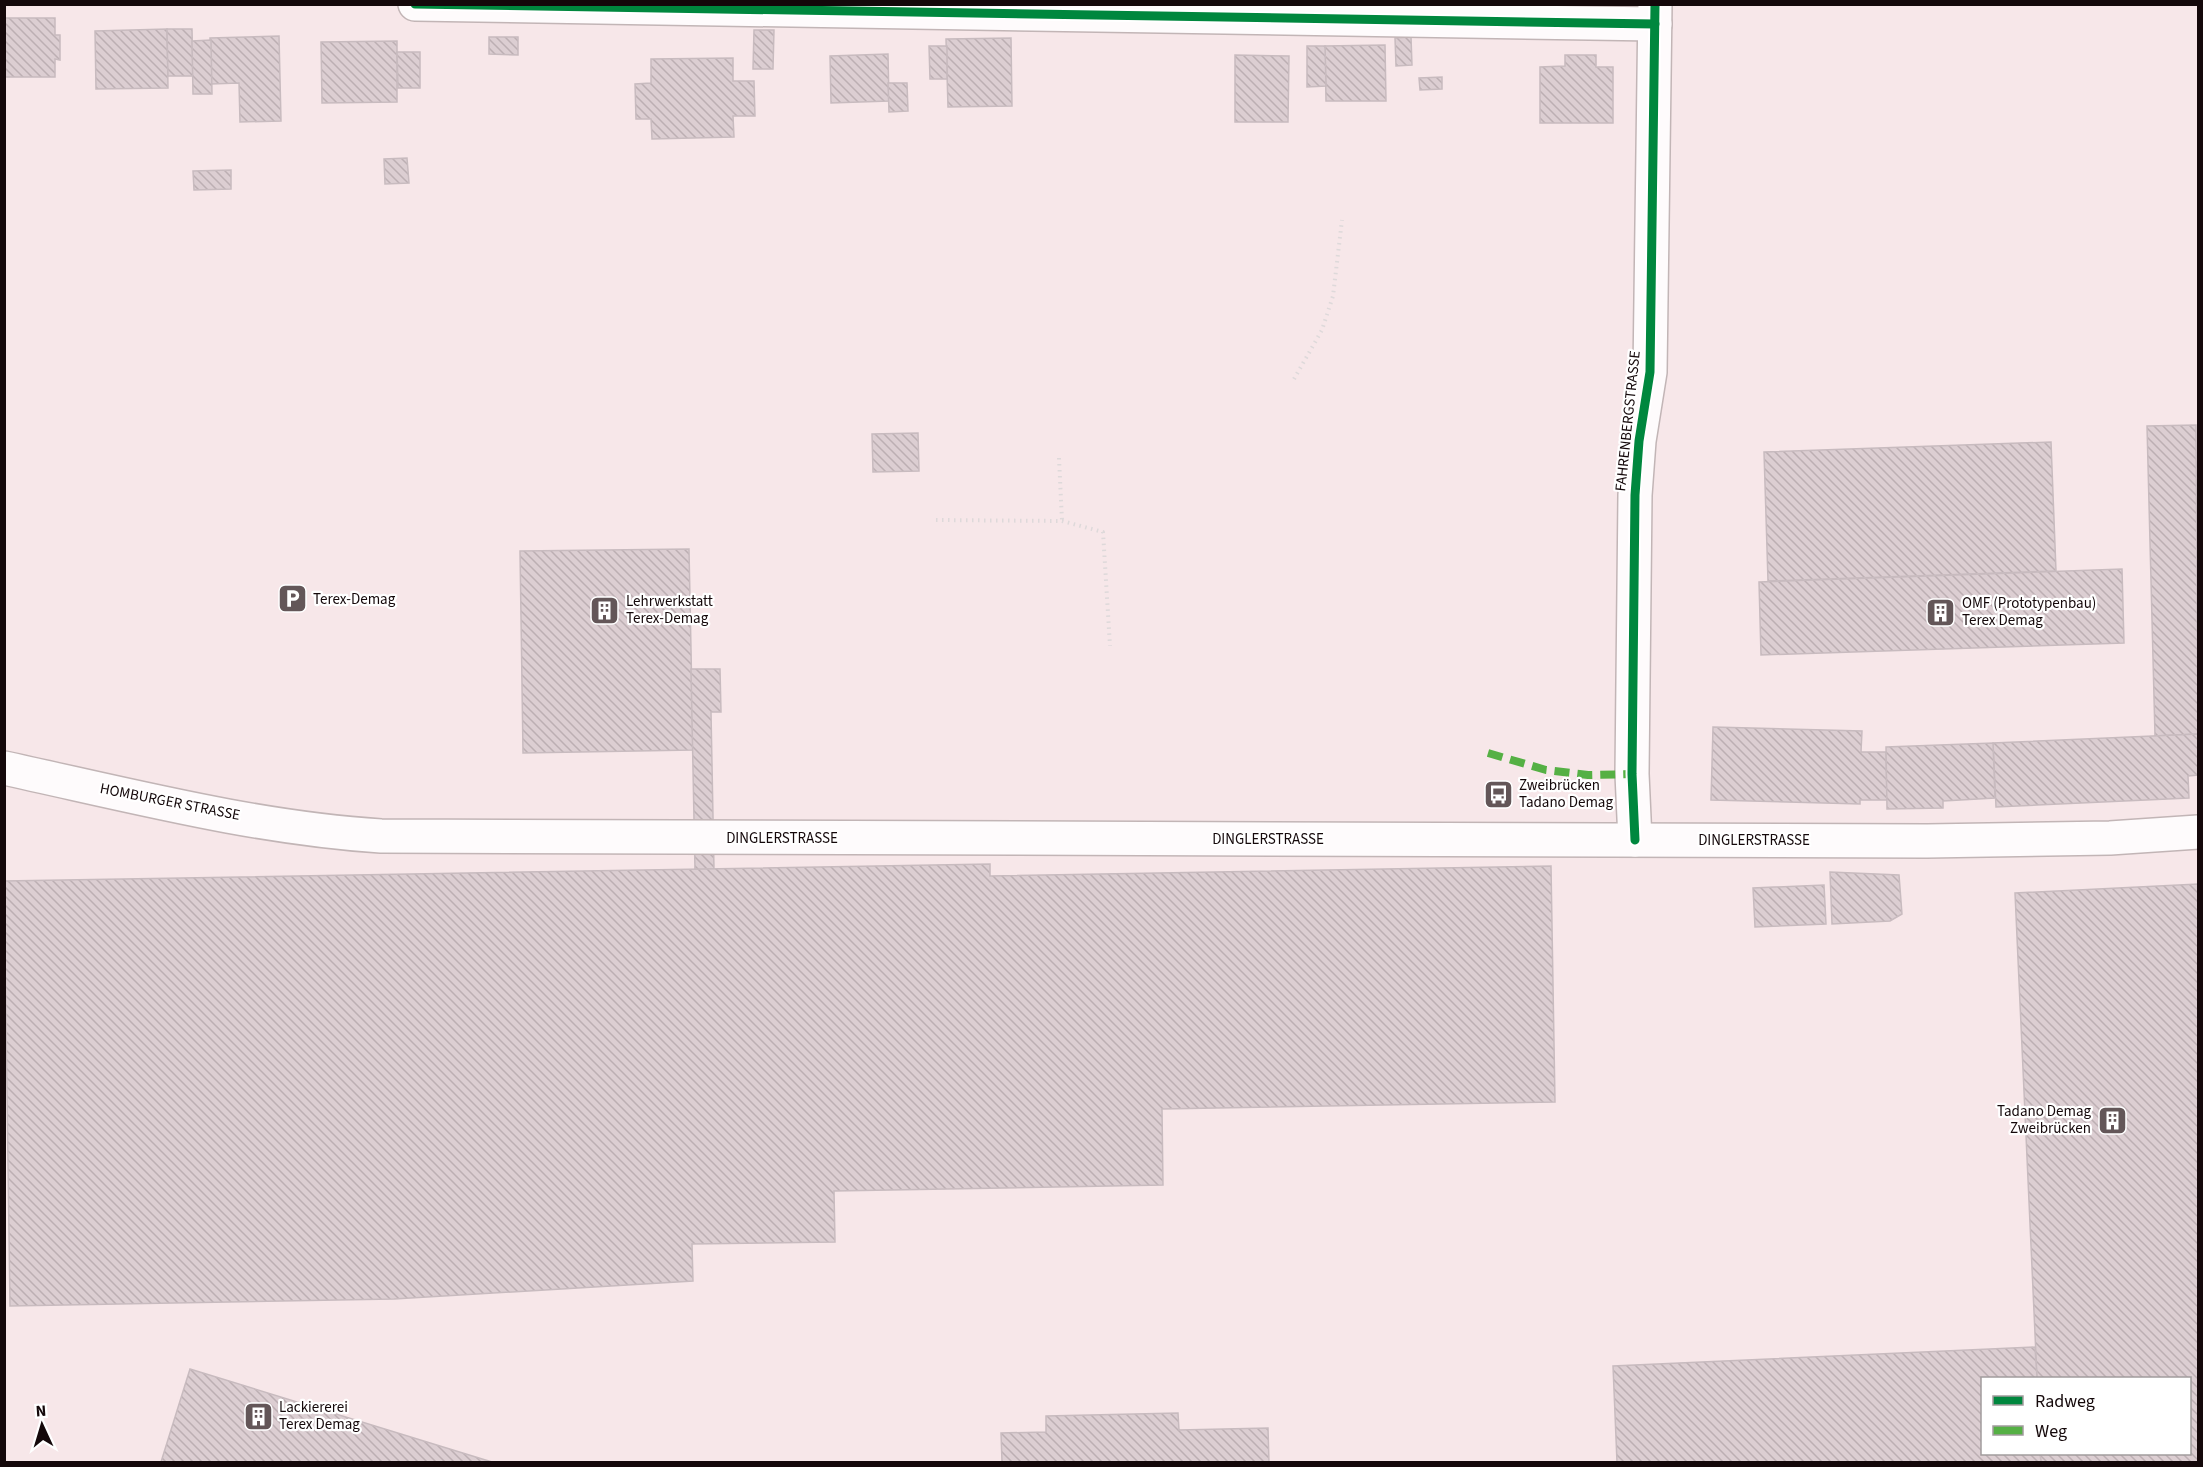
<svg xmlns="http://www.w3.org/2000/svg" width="2203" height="1467" font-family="'Source Sans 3',sans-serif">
<defs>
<pattern id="building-back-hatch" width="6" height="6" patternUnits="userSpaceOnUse" patternTransform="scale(1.5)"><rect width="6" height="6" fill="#dcced2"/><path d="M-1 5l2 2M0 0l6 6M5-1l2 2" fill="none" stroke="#bcafb3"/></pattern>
</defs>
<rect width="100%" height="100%" fill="#f7e7e9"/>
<g fill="url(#building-back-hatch)" stroke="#c8bbbf" stroke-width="1.5">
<path d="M4,18H55V35H60V60L55,59V77H4Z"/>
<path d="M167,29L168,88L96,89L95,31Z"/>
<path d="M167,29H192L193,76H168Z"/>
<path d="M754,30H774L773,69H753Z"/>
<path d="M279,36L281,121L240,122L239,83L211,84L210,38Z"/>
<path d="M489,37H518V55L489,54Z"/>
<path d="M1411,37L1412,65L1396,66L1395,38Z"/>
<path d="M1011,38L1012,106L948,107L946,39Z"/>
<path d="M211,40L212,94H193L192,41Z"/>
<path d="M397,41V102L322,103L321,42Z"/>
<path d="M1385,45L1386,101H1326L1325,46Z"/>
<path d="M929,46H947V79H930Z"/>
<path d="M1307,46H1325L1326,86L1307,87Z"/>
<path d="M397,52H420V88H398Z"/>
<path d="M888,54L889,101L831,103L830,56Z"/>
<path d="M1235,55L1289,56L1288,122H1235Z"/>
<path d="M1565,55H1596V67H1613V123H1540V67L1565,66Z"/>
<path d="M733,58V81H754L755,116H733L734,137L652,139L651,119H636L635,84L651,83V59Z"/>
<path d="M1442,77V89L1420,90L1419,78Z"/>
<path d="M888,83H907L908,111L889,112Z"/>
<path d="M407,158L409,183L385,184L384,159Z"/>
<path d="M231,170V189L194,190L193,171Z"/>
<path d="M2196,425L2198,734L2155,736L2147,426Z"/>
<path d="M918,433L919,471L873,472L872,434Z"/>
<path d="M2051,442L2056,571L1768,581L1764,452Z"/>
<path d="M689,549L693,750L523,753L520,551Z"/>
<path d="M2122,569L2124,643L1761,655L1759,582Z"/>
<path d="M691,669H720L721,712H711L714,869L695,870Z"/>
<path d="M1713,727L1862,731L1861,752H1886L1887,800H1860V804L1711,800Z"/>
<path d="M2198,734V775L2188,776L2189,798L1996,807L1993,743Z"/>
<path d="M1993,743L1995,798L1943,801V808L1887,809L1886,747Z"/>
<path d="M990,864V876L1551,866L1555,1102L1162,1109L1163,1185L834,1191L835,1242L692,1244L693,1281L394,1299L10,1306L4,881Z"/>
<path d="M1830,872L1899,875L1902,914L1890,921L1832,924Z"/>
<path d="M2198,884V1462H2041L2040,1454H2190V1378H2037L2015,893Z"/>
<path d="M1824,885L1826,924L1755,927L1753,888Z"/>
<path d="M2035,1347L2037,1378H1982V1454H2040L2041,1462H1617L1613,1366Z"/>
<path d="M190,1369L492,1462H161Z"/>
<path d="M1178,1413L1179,1430L1268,1428L1269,1462H1002L1001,1433L1046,1432V1416Z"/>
</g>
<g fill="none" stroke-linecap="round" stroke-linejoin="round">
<defs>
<g id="street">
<path d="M415,4L1655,24"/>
<path d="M1635,840L1632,774L1635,495L1639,441L1650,372L1655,4"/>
</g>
<path id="secondary" d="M4,768C129,795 255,828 381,836L1927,841L2110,838L2198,832"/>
</defs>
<use href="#street" stroke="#c2b5b6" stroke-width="36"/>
<use href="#secondary" stroke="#c2b5b6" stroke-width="36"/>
<g stroke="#ded9da" stroke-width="4" stroke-dasharray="1.5 4.5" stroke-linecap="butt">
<path d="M1294,379L1322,330L1333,296L1342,220"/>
<path d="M1059,458L1062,521"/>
<path d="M936,520L1062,521L1103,532L1110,646"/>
</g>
<use href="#street" stroke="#fefbfc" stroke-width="33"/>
<use href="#secondary" stroke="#fefbfc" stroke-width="33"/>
<path stroke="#55b044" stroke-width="8" stroke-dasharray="15 8" stroke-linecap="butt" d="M1488,753L1546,770L1588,775L1632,774"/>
<defs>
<g id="cycleway">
<path d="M415,4L1655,24"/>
<path d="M1635,840L1632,774L1635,495L1639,441L1650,372L1655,4"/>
</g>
</defs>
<use href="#cycleway" stroke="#fff" stroke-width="13"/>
<use href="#cycleway" stroke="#00873e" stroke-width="9"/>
</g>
<defs>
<symbol id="parking-square" viewBox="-11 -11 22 22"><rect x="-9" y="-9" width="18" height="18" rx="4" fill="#635658" stroke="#fff"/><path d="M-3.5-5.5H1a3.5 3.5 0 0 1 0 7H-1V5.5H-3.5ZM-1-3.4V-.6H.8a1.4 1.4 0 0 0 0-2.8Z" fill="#fff"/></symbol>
<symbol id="building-square" viewBox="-11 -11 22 22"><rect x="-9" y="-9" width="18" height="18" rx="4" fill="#635658" stroke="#fff"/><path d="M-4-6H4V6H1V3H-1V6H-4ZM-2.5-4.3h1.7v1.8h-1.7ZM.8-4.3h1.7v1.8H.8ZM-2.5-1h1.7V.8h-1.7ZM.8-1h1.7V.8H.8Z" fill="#fff"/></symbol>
<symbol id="bus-square" viewBox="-11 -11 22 22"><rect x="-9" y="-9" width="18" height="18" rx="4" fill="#635658" stroke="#fff"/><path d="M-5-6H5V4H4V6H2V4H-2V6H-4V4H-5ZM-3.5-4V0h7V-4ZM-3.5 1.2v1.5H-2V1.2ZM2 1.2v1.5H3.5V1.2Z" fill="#fff"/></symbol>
</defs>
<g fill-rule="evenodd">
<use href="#parking-square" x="276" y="582" width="33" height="33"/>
<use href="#building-square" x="588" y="594" width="33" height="33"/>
<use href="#building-square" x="1924" y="596" width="33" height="33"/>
<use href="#bus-square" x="1482" y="778" width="33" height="33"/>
<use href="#building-square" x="2096" y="1104" width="33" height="33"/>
<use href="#building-square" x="242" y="1400" width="33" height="33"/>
</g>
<g text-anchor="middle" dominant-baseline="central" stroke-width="4.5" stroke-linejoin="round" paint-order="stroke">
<g font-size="15" fill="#14080a" stroke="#fff">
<text transform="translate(1628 421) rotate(-84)">FAHRENBERGSTRASSE</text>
<text transform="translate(170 802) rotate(11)">HOMBURGER STRASSE</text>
<text x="782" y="838">DINGLERSTRASSE</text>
<text x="1268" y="839">DINGLERSTRASSE</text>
<text x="1754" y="840">DINGLERSTRASSE</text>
</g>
<g font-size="15" fill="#14080a" stroke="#fff" text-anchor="start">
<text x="313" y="599">Terex-Demag</text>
<text x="626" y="601">Lehrwerkstatt<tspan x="626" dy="17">Terex-Demag</tspan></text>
<text x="1962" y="603">OMF (Prototypenbau)<tspan x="1962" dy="17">Terex Demag</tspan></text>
<text x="1519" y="785">Zweibrücken<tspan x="1519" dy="17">Tadano Demag</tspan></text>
<text x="2091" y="1111" text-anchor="end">Tadano Demag<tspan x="2091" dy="17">Zweibrücken</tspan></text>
<text x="279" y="1407">Lackiererei<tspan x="279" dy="17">Terex Demag</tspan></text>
</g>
</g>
<rect width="2203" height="1467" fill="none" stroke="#14080a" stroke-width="12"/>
<rect x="1981" y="1377" width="210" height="78" fill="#ffffff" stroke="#a19c9d" stroke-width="1.5"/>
<rect x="1993" y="1396" width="30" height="9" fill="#00873e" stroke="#a19c9d" stroke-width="1.5"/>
<text x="2035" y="1407" font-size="18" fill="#14080a">Radweg</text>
<rect x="1993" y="1426" width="30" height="9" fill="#55b044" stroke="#a19c9d" stroke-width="1.5"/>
<text x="2035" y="1437" font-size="18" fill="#14080a">Weg</text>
<g transform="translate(42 1425) rotate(356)" stroke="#ffffff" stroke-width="4.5" paint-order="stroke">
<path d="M0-4.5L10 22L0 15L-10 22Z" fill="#14080a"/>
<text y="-9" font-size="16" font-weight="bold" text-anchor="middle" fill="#14080a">N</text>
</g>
</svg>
